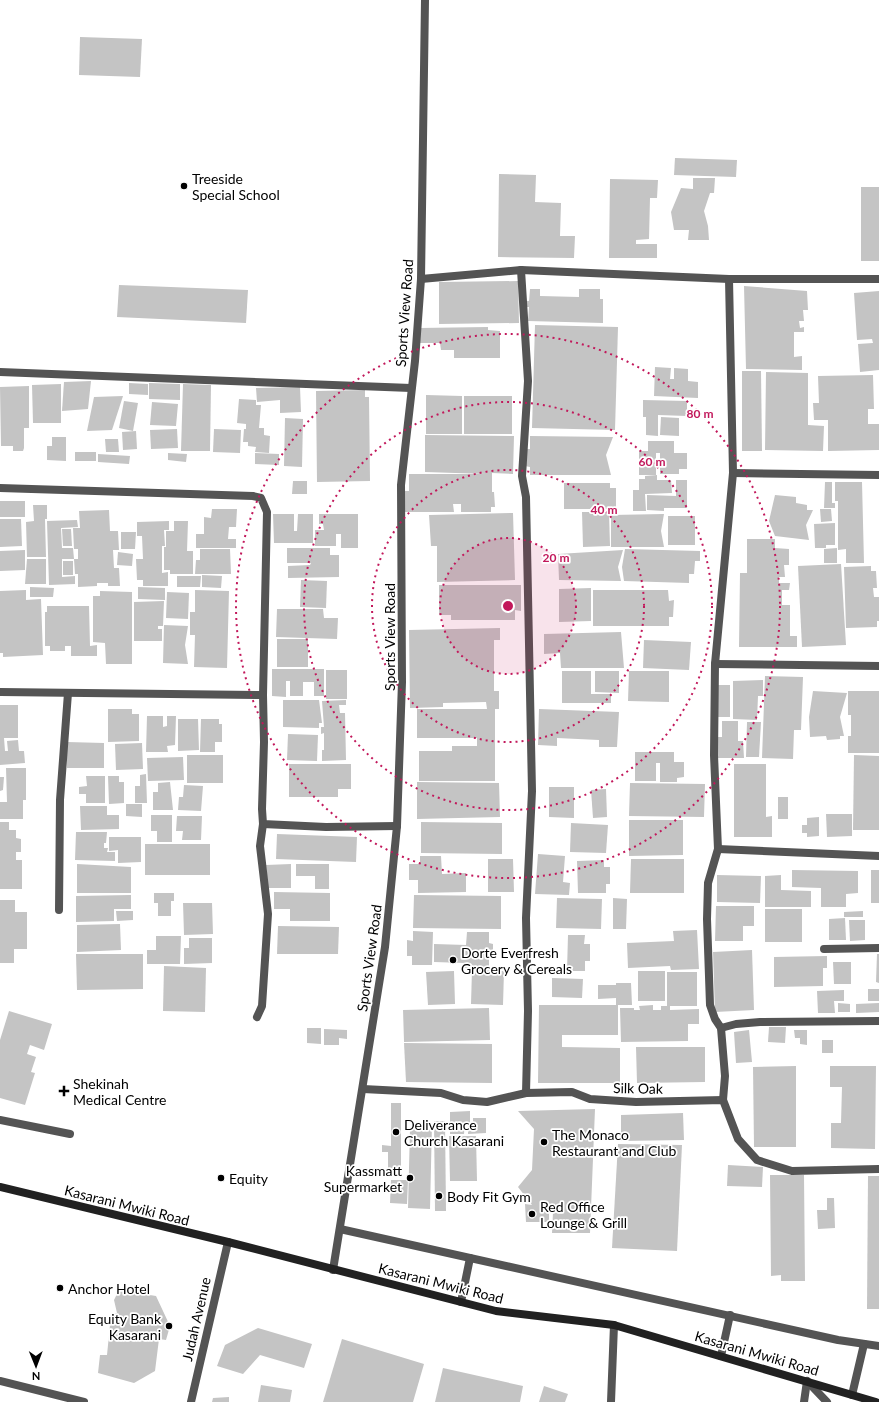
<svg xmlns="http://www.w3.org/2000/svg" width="879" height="1402" font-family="Lato,sans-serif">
<rect width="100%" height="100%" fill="#fff"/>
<g fill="#c4c4c4">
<path d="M80,37L142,39L140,77L79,75Z"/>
<path d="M675,158L737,160L736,177L674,175Z"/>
<path d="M499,174L536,175L535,202L561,203L560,236H575L574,258L498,257Z"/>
<path d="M693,178H715L714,193H710L704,211L708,226L709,240H688L689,230H674L671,212L681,188L693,189Z"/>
<path d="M610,179L658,180L657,198H650L649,239L636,240V244H657V258H609Z"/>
<rect x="861" y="187" width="18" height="74"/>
<path d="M518,281L519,323L439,324V282Z"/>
<path d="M119,285L248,290L246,323L117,317Z"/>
<path d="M744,286L807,291L808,310H803L804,321H799L800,328L804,327V332H794V357L802,356V370L746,369Z"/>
<path d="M530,289H540V296L579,297V289H600V299H603V323L528,321L529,307H524L525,301H529Z"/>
<path d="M879,291V370L860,372L858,344L873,343L872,339L857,340L854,293Z"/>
<path d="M535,325L618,327L615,430L532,428Z"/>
<path d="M488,327V330L500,331V358H454V350H441L440,343H419V328Z"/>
<path d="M655,367L671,368L670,379H674V368L688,369V381L698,382V398L654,396Z"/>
<path d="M742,371H761L762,451H742Z"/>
<path d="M766,372L808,373V425L824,426L823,451L765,450Z"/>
<path d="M873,375L874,409H868V424H879V450L828,451V420H814L813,403H819L818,376Z"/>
<path d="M91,381L88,409L62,411L64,382Z"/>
<path d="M129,383L148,384V395L129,394Z"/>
<path d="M149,383L180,384V400L149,399Z"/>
<path d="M61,384V423H33L32,385Z"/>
<path d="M183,384L211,385L210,451H181Z"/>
<path d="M29,386V428H24V448L23,451H13V446H1L0,387Z"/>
<path d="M300,387L301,412L280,413V400L257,402L256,388Z"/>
<path d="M365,390V397H369L370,481L317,482L316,391Z"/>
<path d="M426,395L462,396V434H426Z"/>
<path d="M123,396L112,430L87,431L94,397Z"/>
<rect x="464" y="396" width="48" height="38"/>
<path d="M239,399L256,400V405H261L259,428H264V435L270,436L269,453L255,452L256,447L248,446V442H243L244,429H246V424L237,423Z"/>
<path d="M643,400L687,401V416L658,415V436L646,435V417H643Z"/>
<path d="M124,401L138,403L133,431L119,428Z"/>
<path d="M152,402L178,404L176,426L150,425Z"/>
<path d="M661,417L679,418V436L660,435Z"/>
<path d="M285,418L303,419L302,467L284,466Z"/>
<path d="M177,429L178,448L151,449L150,430Z"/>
<path d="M214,429L241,430L240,453L213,452Z"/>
<path d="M136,431L137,449L123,450L122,432Z"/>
<path d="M425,435L514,436L513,474L492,473V492H494L495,507H491V512H461V504H453L454,512H404V491H409V474H486L425,472Z"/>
<path d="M530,436L613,437L606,455L611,475H530V467L525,466V449H530Z"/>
<path d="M52,437H66V461L47,460V446H52Z"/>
<path d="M105,439H118L119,452H106Z"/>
<path d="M648,441H674V453H687V469H679V474H660V453H656V475H639V451H648Z"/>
<rect x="75" y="452" width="21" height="9"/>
<path d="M168,453L187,454L186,462L168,460Z"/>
<path d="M255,453L279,454V465L255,464Z"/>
<path d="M98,454L130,456L129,464L98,462Z"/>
<path d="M657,475V480H671L672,493L645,494L646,511H633V490H639V479H645V476Z"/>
<path d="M676,480H687V508H664V511L647,510V495L676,496Z"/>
<path d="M293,481H307V494H292Z"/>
<path d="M825,482H832V503H835V508H824Z"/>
<path d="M835,482H862L864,563H846V549L838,550V501H835Z"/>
<path d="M564,483H610V488H616V509H564Z"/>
<path d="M775,495L796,497V503L807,505V510H813L806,525L809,540L775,536L769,521Z"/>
<rect x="0" y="501" width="25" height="16"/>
<path d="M33,505H47V519H45L46,557H27L26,522L34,521Z"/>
<path d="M212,509H237L236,527H229L228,539H236V548H196V534H204V517L211,518Z"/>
<path d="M820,509H831L832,521L821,522Z"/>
<path d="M109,510L110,531H118L119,550H113L114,568H119L120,586H108V583H97V586L78,587V574H75L74,559H78V549H74L73,528H80L79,511Z"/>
<path d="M582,512H609L610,546L583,547Z"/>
<path d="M513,513L515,580L437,582V546H431L429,515Z"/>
<path d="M273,514H294V531H297L298,514H313V543H274Z"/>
<path d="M319,514H358V548H341V534H336V546H315V530H324L323,524H319Z"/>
<path d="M664,514L661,531L664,547H611V515Z"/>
<rect x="668" y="516" width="27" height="29"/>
<path d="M0,519H21L22,546L0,547Z"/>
<path d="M77,520L78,527L61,528L62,548H73L74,559H62V577L75,576V584L49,585L47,521Z"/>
<path d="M169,521V530H164L165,546H162V573L168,572V586H143V580H137L136,559H143L142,536H137V522Z"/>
<path d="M174,521H188L187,551H193V574H170V570H164V547H166V531H174Z"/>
<path d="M835,523V545H826V548H815L814,524Z"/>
<path d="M62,529H71L72,546H63Z"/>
<path d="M121,532H136L135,549H121Z"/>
<path d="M747,539H775V548L789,549V565H784L785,577H779V583H790L789,590H782V605H790V636H797V647H739L740,573H747Z"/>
<path d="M287,548H330V555H339V577L288,578V566L310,565L311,563H287Z"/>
<path d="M837,548V563H824V549Z"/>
<path d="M200,549H230L231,574H195L196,560H200Z"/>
<path d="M625,549L700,551V561H695L694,574H689V583L624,581L622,567Z"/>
<path d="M25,550V570L0,571V551Z"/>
<path d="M623,550L618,567L621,581L559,580L558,554Z"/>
<path d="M118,552L133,554L132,566L117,565Z"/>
<path d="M27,559H46V584H25Z"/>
<rect x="63" y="561" width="10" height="14"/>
<path d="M841,564L846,645L802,647L798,566Z"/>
<path d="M871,566V571H876L877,588H873L874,597H879V621H877V627L846,628L844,567Z"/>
<path d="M202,575L222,576L221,588L202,587Z"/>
<path d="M177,576H201L200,587H177Z"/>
<path d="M301,580L327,581L326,608L300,607Z"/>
<path d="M439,585H521V611L515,610V620H451V615H439Z"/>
<path d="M30,587L54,588L53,597H30Z"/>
<path d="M138,587L165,588V600L138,599Z"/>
<path d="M591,588V621L559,622V589Z"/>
<path d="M26,590V600L41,599L43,655L3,657V653H0V591Z"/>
<path d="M195,590L229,591L227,668L194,667L195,635H190V612H195Z"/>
<path d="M593,590H668L669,601L674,600L673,617H669V626H593Z"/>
<path d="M100,591L132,592V664H106L105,643L93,642V596H100Z"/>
<path d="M167,592L189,593L188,619L166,618Z"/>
<path d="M164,601L163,626H158V629H162V641H134V602Z"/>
<path d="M47,606H89L90,646L97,645V656H71V646H65V651H50V646H45V612H47Z"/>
<path d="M277,609H323L324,618H338L337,639L276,637Z"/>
<path d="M164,625L188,626L185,645L188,664L163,663Z"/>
<path d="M500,628V640H494V691H499V709H487L486,702L443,703V707L410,708L409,630Z"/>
<path d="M621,632L624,668H561L560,653L544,654V634Z"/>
<rect x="277" y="639" width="31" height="28"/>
<path d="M644,640L691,642L689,670L643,668Z"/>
<path d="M272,669H324V696H314V682H303V696H290V681H286V697L272,696Z"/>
<rect x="326" y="670" width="21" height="29"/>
<path d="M562,671H591V694H611V703H562Z"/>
<path d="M595,671H619V693L595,692Z"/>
<path d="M629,671H669V702L628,701Z"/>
<path d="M765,676L803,677L801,730H794L793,759L762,758Z"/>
<path d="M763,680V696H758L757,720L733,719V681Z"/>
<rect x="716" y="685" width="14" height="32"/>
<path d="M813,691L847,693L840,717L844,736H840V739L827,740L826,736L810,737L809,717Z"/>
<path d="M848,691H879V753H848V736H851V715H848Z"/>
<path d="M283,700H319L322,723H319V728L283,727Z"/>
<path d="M346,700V705H339L340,713H345L346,760L322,761V750H324V733L321,734V727H324L322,701Z"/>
<path d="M0,705H18V738H4L5,751H8L7,741L18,740L19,751H24L25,763L0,765Z"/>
<path d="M108,709H132V714H139V741L108,742Z"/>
<path d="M417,709H495V781H419V751H452V746H477V738H417Z"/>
<path d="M539,709L619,712L617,747H599V740L557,738V746L538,745Z"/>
<path d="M147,716H163V727L167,726V716H176L175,745L167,746L168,752H146Z"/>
<path d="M178,719H198L199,750L178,751Z"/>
<path d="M201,719H219V724H222V742H215V752H200Z"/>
<path d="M722,721H738V741H743L744,758H718V737H722Z"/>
<path d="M747,722H761L759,757H746Z"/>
<path d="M288,734L318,735L317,761L287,760Z"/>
<path d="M67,742L104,743V768H67Z"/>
<path d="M142,743L143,769L116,770L115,744Z"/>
<path d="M635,752H674V762H684V777L677,778V782H660V763H656V781H635Z"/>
<rect x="187" y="755" width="36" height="28"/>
<path d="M854,755L879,756V830H853Z"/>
<path d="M183,757L184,780L148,781L147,758Z"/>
<path d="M289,764H351V789H338V797H289Z"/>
<path d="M734,764H766V817L772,816V837H734Z"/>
<path d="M6,768H26V800H23V819H0V802H7Z"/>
<path d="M146,774L147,803H135V786H140V775Z"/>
<path d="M86,776H105V803H86V794H79V787L87,786Z"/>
<path d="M108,776H119V782H124V803L109,804Z"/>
<path d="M0,777H4L3,790L0,791Z"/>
<path d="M170,782L173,810H153V792H158V783Z"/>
<path d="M417,782L499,783L500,817L417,819Z"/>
<path d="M630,783L705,784L704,817L629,816Z"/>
<path d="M184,785L203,786L201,811L178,810L179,797H183Z"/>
<path d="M549,787H574V818L549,817Z"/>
<path d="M606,789L607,817L593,818L591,790Z"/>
<rect x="778" y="797" width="10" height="22"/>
<path d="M126,804H142V817L126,816Z"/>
<path d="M80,806H107V815H119V829L81,830Z"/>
<path d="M826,814H852V836L827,837Z"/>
<path d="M151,815H172V842H157V831H151Z"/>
<path d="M177,816H202L201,840H182L183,831H176Z"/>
<path d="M819,817V836L807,837V833H802V825H807V818Z"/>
<path d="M629,820H683V855L629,856Z"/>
<path d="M0,822H9V830H16V838L21,839V852H16V860H22V889H0Z"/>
<path d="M421,822L502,823V854L421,853Z"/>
<path d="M571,823L608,825L606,853L570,852Z"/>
<path d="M76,832H107L106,843H104V848H108L107,852H115V861L75,860Z"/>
<path d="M277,834L357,837L356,862L276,859Z"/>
<path d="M109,837H141V862L118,863V850L109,851Z"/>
<rect x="145" y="844" width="65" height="31"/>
<path d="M538,854L565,856L563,882L570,883L569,895L535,894Z"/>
<path d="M420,856H441L442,874L466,873V892L418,893V880H409V864H420Z"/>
<path d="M488,859H513L514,892H488Z"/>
<path d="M631,859H684V893H630Z"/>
<path d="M604,860V867H610V884H606V893H578L577,861Z"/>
<path d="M77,864L131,867V893H77Z"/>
<path d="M291,864V888H268L266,865Z"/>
<path d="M296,864H329V889H315V876H296Z"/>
<path d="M792,870L858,871V893L846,894V907H821V888L792,887Z"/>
<rect x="871" y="870" width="8" height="33"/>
<path d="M717,875L761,876L760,903L717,902Z"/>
<path d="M781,875V890L811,891V907H765V876Z"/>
<path d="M274,892L330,893V921H290V909H274Z"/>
<path d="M154,893H174V901H171V916H158V903H154Z"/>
<path d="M131,895V909H114V921L76,922V896Z"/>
<path d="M414,895L501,896V929L413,928Z"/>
<path d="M557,898L602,899L601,929L556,928Z"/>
<path d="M613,898L627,899L626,929H613Z"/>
<path d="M0,900H15V912H27V949H14V963H0Z"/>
<path d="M183,903H212L213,934L184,935Z"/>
<path d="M716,906H754V926H743V941H715Z"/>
<rect x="765" y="909" width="37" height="33"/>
<path d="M116,911H133V920L117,921Z"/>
<path d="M863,911V917H844V912Z"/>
<path d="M845,918L846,940H829V919Z"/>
<path d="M849,920H865V940L850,941Z"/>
<path d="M120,924L121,950L77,952V925Z"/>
<path d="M278,926L339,927L338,954H277Z"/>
<path d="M697,930L699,969L671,970L670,966L628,968L627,943L674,941L673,931Z"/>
<path d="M413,931L433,932L432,965H412V956H407V940L413,941Z"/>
<path d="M467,932H489V943L493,944V958H489V968H465V963L434,962V944L466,945Z"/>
<path d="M568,935H585L584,944H590V961H585V971H567Z"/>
<path d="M156,936H181L180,964H147V950H156Z"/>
<path d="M189,938H212V963L184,964V948H189Z"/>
<path d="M752,950L754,1010L715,1012L713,952Z"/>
<path d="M76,954H143V989L77,990Z"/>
<path d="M877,954H879V983L876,982Z"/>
<path d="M827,956V968H823V986L774,987V957Z"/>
<path d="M833,962H851V984H834Z"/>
<path d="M164,966L206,968L205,1012L163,1011Z"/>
<path d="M472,970L504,971L503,1005L471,1004Z"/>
<path d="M454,971L455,1004L428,1005L426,972Z"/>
<rect x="638" y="971" width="27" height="30"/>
<path d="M667,972H697V1006H670V1010L699,1009V1024H688V1041L621,1042L620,1008H634V1010H640L639,1006L653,1005V1010H661V1006H667Z"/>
<path d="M552,978L583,979L582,998L552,997Z"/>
<path d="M616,983H631L632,1005H618V1035H562V1047L620,1048V1083H538L539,1005H616V998L598,999V985H616Z"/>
<rect x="868" y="989" width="11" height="12"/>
<path d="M844,990V1001H834L835,1013H818L817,991Z"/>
<path d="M838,1003L850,1004V1012H838Z"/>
<path d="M879,1003V1012L856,1013V1004Z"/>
<path d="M489,1008L490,1040L404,1042L403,1010Z"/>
<path d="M9,1011L52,1024L44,1050L30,1045L27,1054L36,1057L31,1072L35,1073L25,1105L0,1098V1040Z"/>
<path d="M769,1027H786L785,1043L768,1042Z"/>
<path d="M307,1028H321V1044L307,1043Z"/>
<path d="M324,1029L347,1030V1039L339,1038V1045H324Z"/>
<path d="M749,1030L752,1062L736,1063L734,1032Z"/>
<path d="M794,1030H807V1045L800,1044V1038H795Z"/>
<rect x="822" y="1040" width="11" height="13"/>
<path d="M404,1043L492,1044V1083L406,1082Z"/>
<path d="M636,1047H705V1082L637,1083Z"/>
<path d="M796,1066V1147H754L753,1067Z"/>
<path d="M830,1066H876L875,1149L831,1148V1123H841L842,1087H830Z"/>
<path d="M391,1103H401V1177H388V1152H382V1145L391,1146Z"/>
<path d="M595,1109L590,1233H552L553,1212L549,1210V1222H526L525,1204L532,1205L518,1187L532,1170L534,1129L518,1111Z"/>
<path d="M470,1111V1123H465L464,1134H450V1112Z"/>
<path d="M683,1113L684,1140L621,1141V1115Z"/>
<path d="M473,1118H486V1133L468,1134V1124H473Z"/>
<path d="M434,1121H445L446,1211H435Z"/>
<path d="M426,1123H432L430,1209L408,1208L410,1128H426Z"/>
<path d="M449,1136H476L477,1181H450Z"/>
<path d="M618,1144L682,1145L677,1251L612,1248Z"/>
<path d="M728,1165L763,1167L762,1187L727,1186Z"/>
<path d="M770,1175H804L805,1281H781V1275L771,1276Z"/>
<path d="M868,1176H879V1309H867Z"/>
<path d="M391,1180H408L407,1204L390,1203Z"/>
<path d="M827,1198H834L835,1228L818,1229L817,1210H827Z"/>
<path d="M119,1290L156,1296L170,1326L166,1340L159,1339L155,1371L134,1383L98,1373L100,1355H107L111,1315L117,1313L114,1300Z"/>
<path d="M258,1328L312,1344L304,1368L260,1355L243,1374L217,1366L225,1345Z"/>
<path d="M342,1339L424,1364L413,1402H323Z"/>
<path d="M443,1368L523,1386L520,1402H435Z"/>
<path d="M261,1385L292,1390L290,1402H258Z"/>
<path d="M544,1386L568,1394L565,1402H539Z"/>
<path d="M229,1397V1402H212L213,1398Z"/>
</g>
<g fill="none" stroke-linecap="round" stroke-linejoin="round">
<g stroke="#545454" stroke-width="8">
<path d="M0,372L411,388"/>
<path d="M0,1120L70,1134"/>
<path d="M340,1229L838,1340L879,1346"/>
<path d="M461,1302L470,1258"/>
<path d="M721,1356L730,1315"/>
<path d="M807,1381L827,1402"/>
<path d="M852,1395L864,1344"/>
<path d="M611,1402L614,1325"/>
<path d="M804,1402L807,1381"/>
</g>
<g stroke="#545454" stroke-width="8">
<path d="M521,270L729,279H879"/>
<path d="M421,279L521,270L528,381L522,476L526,497L532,791L526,918L528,1011L526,1093"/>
<path d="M733,473L879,475"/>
<path d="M0,488L253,496L261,498L267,512L263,695L264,742L262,809L263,824L326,827L397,826"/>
<path d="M715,664L879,666"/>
<path d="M0,692L263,695"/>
<path d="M718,849L879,856"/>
<path d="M59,910L60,800L68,693"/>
<path d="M824,949L879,948"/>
<path d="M257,1017L262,1006L268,914L260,846L263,824"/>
<path d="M721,1028L736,1024L760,1022L879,1021"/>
<path d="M363,1089L441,1093L463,1100L487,1102L526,1093L572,1092L590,1099L636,1102L723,1100L738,1139L757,1160L792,1171L879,1169"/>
<path d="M723,1100L725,1076L721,1028L715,1019L710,1005L707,919L708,883L718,849L714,755L715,664L733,473L729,279"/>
<path d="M333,1270L385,947L397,826L402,682L401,485L415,361L421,279L425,0"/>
<path d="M0,1381L84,1402"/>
<path d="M191,1402L228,1242"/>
</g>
<path stroke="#212121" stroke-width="8" d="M0,1187L228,1242L496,1311L614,1325L876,1402"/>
</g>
<circle cx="508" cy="606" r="68" fill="#c2185b" fill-opacity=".12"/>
<g fill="none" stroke="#c2185b" stroke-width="2" stroke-dasharray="2 4">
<circle cx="508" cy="606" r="68"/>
<circle cx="508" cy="606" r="136"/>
<circle cx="508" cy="606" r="204"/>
<circle cx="508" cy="606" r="272"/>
</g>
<g fill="#000" stroke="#fff" stroke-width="1.5">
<circle cx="184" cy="186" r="4"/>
<circle cx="453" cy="960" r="4"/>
<path d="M62 1085h4v4h4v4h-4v4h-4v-4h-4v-4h4z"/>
<circle cx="396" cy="1132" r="4"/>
<circle cx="544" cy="1142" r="4"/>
<circle cx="221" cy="1178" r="4"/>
<circle cx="410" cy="1178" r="4"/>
<circle cx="439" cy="1196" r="4"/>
<circle cx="532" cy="1214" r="4"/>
<circle cx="60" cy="1288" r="4"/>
<circle cx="169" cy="1326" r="4"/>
</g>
<g text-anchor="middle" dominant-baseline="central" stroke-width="3.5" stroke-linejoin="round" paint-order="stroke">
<g font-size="14" fill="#000" stroke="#fff" text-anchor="start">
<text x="192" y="178">Treeside<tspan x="192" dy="16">Special School</tspan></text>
<text x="461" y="952">Dorte Everfresh<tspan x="461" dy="16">Grocery &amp; Cereals</tspan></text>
<text x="73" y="1083">Shekinah<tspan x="73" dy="16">Medical Centre</tspan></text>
<text x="404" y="1124">Deliverance<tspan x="404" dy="16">Church Kasarani</tspan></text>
<text x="552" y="1134">The Monaco<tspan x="552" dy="16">Restaurant and Club</tspan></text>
<text x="402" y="1170" text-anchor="end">Kassmatt<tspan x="402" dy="16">Supermarket</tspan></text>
<text x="229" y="1178">Equity</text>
<text x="447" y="1196">Body Fit Gym</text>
<text x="540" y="1206">Red Office<tspan x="540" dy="16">Lounge &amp; Grill</tspan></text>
<text x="68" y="1288">Anchor Hotel</text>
<text x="161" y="1318" text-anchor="end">Equity Bank<tspan x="161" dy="16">Kasarani</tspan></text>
</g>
<g font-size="14" fill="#000" stroke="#fff">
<text transform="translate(404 313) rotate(-86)">Sports View Road</text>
<text transform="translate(389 637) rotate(-90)">Sports View Road</text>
<text transform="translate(369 958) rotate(-82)">Sports View Road</text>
<text transform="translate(638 1088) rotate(1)">Silk Oak</text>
<text transform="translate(127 1205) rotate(14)">Kasarani Mwiki Road</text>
<text transform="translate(441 1283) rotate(14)">Kasarani Mwiki Road</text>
<text transform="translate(196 1319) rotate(-77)">Judah Avenue</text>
<text transform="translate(757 1353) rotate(16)">Kasarani Mwiki Road</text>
</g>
</g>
<circle cx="508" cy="606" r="6" fill="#c2185b" stroke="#fff" stroke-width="2"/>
<g font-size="12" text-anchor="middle" font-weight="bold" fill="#c2185b" stroke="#fff" stroke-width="3.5" stroke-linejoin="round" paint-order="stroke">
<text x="700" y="418">80 m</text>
<text x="652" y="466">60 m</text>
<text x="604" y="514">40 m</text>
<text x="556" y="562">20 m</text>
</g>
<g transform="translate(36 1366) rotate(179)" stroke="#ffffff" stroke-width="3" paint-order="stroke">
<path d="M0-3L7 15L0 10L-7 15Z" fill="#000000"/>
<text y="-6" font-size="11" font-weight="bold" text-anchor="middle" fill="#000000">N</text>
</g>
</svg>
